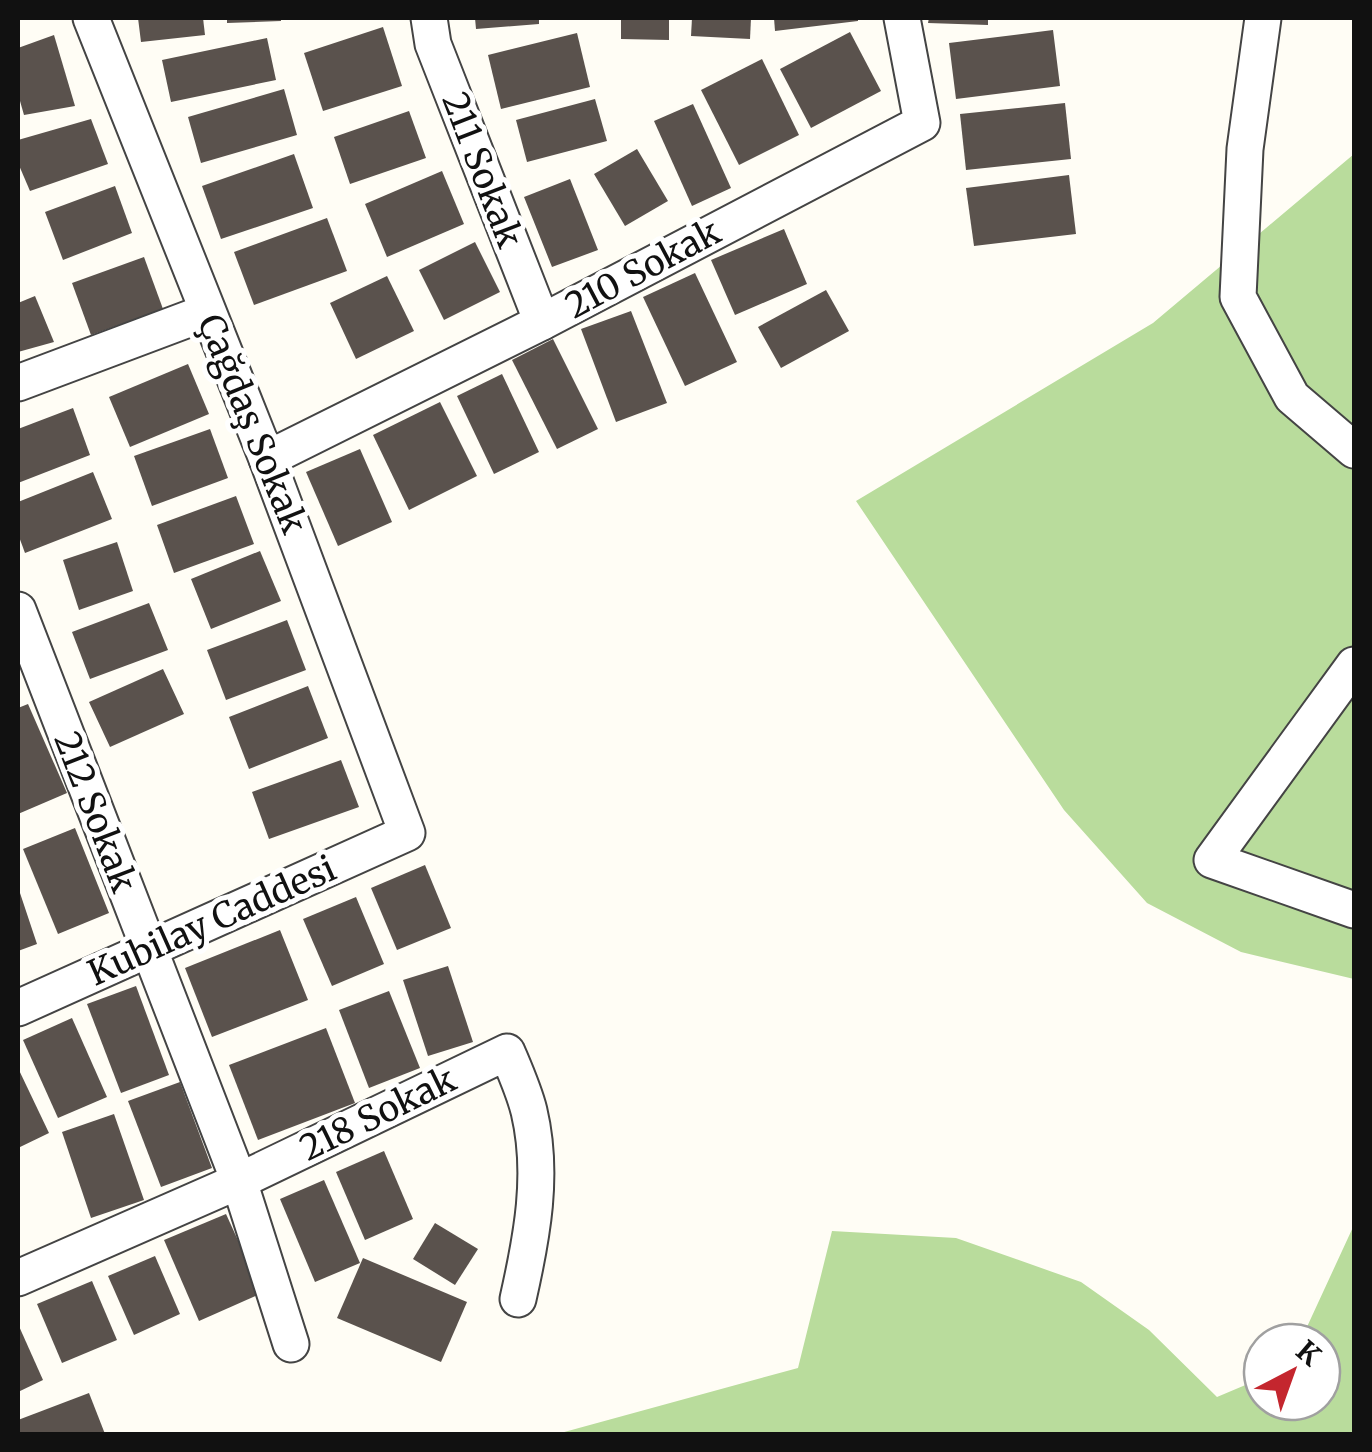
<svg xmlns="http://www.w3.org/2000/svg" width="1372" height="1452" font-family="Merriweather,serif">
<rect width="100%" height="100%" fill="#fffdf5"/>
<g fill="#b9dc9c">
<path d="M1354,154V979L1241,952L1147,903L1064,810L856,501L1153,323Z"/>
<path d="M1354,1225V1434H557L798,1368L832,1231L956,1238L1081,1282L1149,1330L1217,1397L1262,1378V1402H1322V1342H1300Z"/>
</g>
<g fill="#5a524d">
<path d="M138,18H203L205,35L141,42Z"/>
<path d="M227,18H281V21L227,23Z"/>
<path d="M475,18H539V24L476,29Z"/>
<path d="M621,18H669V40L621,39Z"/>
<path d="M692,18H751L750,39L691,36Z"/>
<path d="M774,18H858V21L775,31Z"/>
<path d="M929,18H988V25L928,23Z"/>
<path d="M383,27L402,86L323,111L304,53Z"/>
<path d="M1053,30L1060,86L956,99L949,43Z"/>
<path d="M850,32L881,91L811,128L780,69Z"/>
<path d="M577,33L590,87L501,109L488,55Z"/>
<path d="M54,35L75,106L24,115L18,94V48Z"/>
<path d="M267,38L276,80L171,102L162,60Z"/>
<path d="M762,59L799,135L739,165L701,90Z"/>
<path d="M284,89L297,135L201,163L188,117Z"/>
<path d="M595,99L607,141L527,162L516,120Z"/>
<path d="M1065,103L1071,159L966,170L960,114Z"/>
<path d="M693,104L731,188L692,206L654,121Z"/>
<path d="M409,111L426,158L350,184L334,137Z"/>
<path d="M91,119L108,164L30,191L18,163V140Z"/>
<path d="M637,149L668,201L625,226L594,174Z"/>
<path d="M294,154L313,208L221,239L202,186Z"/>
<path d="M442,171L464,224L387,257L365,204Z"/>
<path d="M1069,175L1076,234L974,246L966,188Z"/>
<path d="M570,179L598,250L552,267L524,197Z"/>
<path d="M115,186L132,233L63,260L45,212Z"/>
<path d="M327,218L347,271L254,305L234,252Z"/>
<path d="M784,229L807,284L735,315L711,260Z"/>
<path d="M475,242L500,292L444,320L419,270Z"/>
<path d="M144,257L163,309L91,335L72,283Z"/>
<path d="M695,273L737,362L685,386L643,297Z"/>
<path d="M387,276L414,331L356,359L330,303Z"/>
<path d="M826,290L849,331L781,368L758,327Z"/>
<path d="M35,296L54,342L18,352V303Z"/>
<path d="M631,311L667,403L616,422L581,329Z"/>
<path d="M553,339L598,429L557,449L512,360Z"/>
<path d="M188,364L209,414L130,447L109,397Z"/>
<path d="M502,374L539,452L494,474L457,396Z"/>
<path d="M440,402L477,476L409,510L373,435Z"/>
<path d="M73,408L90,455L18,483V429Z"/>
<path d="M210,429L228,478L152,506L134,456Z"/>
<path d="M360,449L392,522L338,546L306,472Z"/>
<path d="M93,472L112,519L25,553L18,534V502Z"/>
<path d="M236,496L254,544L174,573L157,525Z"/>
<path d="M117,542L133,591L79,610L63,560Z"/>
<path d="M260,551L281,601L211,629L191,579Z"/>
<path d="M149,603L168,650L90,679L72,632Z"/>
<path d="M287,620L306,670L226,700L207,650Z"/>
<path d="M163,669L184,714L110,747L89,702Z"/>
<path d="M308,686L328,738L249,769L229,717Z"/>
<path d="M28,704L67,793L18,814V708Z"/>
<path d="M341,760L359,807L269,839L252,792Z"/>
<path d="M75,828L109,913L58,934L23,849Z"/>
<path d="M425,865L451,928L397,950L371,888Z"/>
<path d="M18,887L37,944L18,951Z"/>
<path d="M356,897L384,964L332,986L303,919Z"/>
<path d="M280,930L308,1000L212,1037L185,968Z"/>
<path d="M448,966L473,1042L428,1056L403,980Z"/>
<path d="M136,986L169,1075L121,1093L87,1004Z"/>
<path d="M389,991L420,1068L369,1088L339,1010Z"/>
<path d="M72,1018L107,1097L58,1118L23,1040Z"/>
<path d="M326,1028L355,1103L258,1140L229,1065Z"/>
<path d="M18,1068L49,1133L18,1148Z"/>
<path d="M180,1082L212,1168L161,1187L128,1101Z"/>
<path d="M114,1114L144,1200L91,1218L62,1132Z"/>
<path d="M384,1151L413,1219L365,1240L336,1172Z"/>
<path d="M324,1180L360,1263L315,1282L280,1199Z"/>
<path d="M226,1214L262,1293L199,1321L164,1240Z"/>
<path d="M435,1223L478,1249L455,1285L413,1259Z"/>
<path d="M155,1256L180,1314L134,1335L108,1276Z"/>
<path d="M363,1258L467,1302L441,1362L337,1318Z"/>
<path d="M92,1281L117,1340L62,1363L37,1304Z"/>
<path d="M18,1324L43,1380L18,1392Z"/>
<path d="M89,1393L105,1434H18V1420Z"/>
</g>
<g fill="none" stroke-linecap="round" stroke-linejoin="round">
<defs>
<g id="minor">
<path d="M429,18L433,44L542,322"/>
<path d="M1263,18L1245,149L1238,297L1292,397L1354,450"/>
<path d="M18,383L207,312"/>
<path d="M267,459L542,322L922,123L902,18"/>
<path d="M18,610L239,1181L291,1344"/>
<path d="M1354,665L1212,860L1354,910"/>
<path d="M18,1008L407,833L267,459L91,18"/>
<path d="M18,1278L239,1181L507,1052C515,1071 524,1091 529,1111C544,1174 532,1237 518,1299"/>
</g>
</defs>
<use href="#minor" stroke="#444" stroke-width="39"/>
<use href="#minor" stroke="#fff" stroke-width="35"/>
</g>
<g text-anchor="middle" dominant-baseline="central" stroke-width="10" stroke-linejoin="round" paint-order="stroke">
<g font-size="35" fill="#111" stroke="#fff">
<text transform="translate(482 170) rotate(69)">211 Sokak</text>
<text transform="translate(643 269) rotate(-28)">210 Sokak</text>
<text transform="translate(252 424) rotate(68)">Çağdaş Sokak</text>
<text transform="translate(95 812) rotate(69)">212 Sokak</text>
<text transform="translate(212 921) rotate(-24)">Kubilay Caddesi</text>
<text transform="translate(378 1114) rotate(-26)">218 Sokak</text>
</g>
</g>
<rect width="1372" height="1452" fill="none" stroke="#111111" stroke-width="40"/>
<g transform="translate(1292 1372) rotate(41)"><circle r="48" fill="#ffffff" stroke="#a0a0a0" stroke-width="2.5"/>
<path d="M0-8L18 38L0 25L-18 38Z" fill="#c4262e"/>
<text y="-15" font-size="28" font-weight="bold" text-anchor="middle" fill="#111111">K</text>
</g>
</svg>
